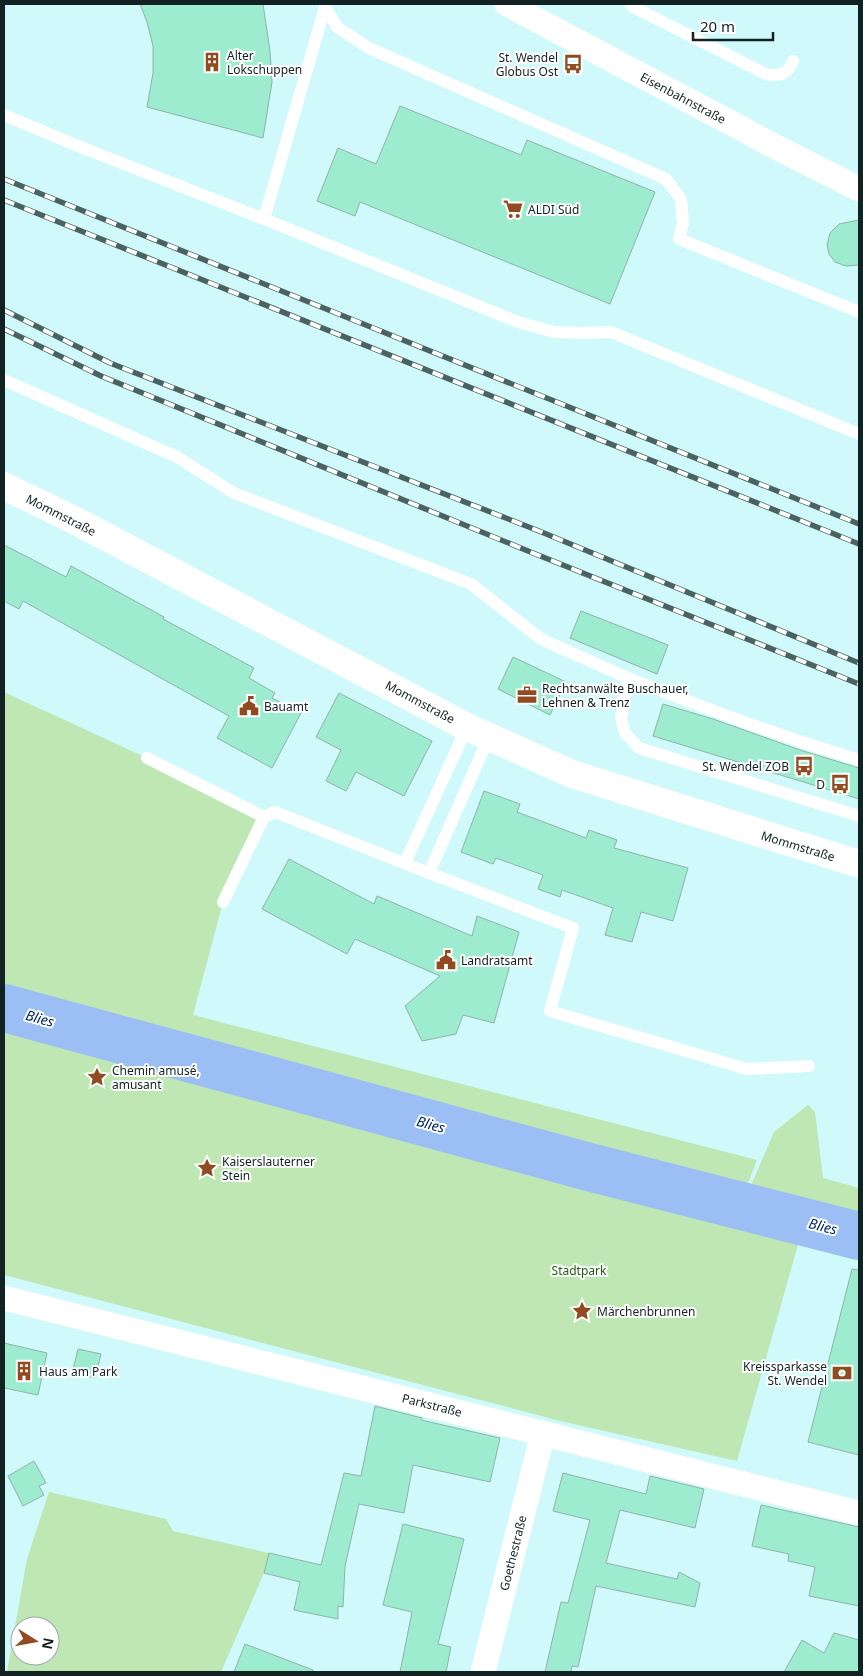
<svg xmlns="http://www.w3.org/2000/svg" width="863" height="1676" font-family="'Noto Sans',sans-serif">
<rect width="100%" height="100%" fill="#cff9fa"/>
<g fill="#bee7b3" fill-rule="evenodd">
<path d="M4,692L147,758L264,817L223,902L193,1015L757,1160L732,1224L799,1241L737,1461L560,1421L4,1275Z"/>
<path d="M808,1105L815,1112L823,1178L859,1188V1236L745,1206L750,1188L774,1132Z"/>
<path d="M49,1492L166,1519L173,1531L269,1553L264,1573L221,1672H7L27,1559ZM20,1626H50V1656H20Z"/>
</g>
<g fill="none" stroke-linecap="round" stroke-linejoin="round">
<path stroke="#9bbff5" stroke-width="48" d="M4,1008L589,1167L859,1236"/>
</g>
<g fill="#9eeccf" stroke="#91b3a6">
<path d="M140,4H263L270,51L272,82L263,138L147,107L153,73V46L147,22Z"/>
<path d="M400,106L521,155L527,140L655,192L610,304L360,202L355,216L317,201L338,148L376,164Z"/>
<path d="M859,220V265L846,266L835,262L829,254L827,245L830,233L839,224Z"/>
<path d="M4,545L66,577L71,566L164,617L163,619L254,668L249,678L275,693L272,698L301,713L272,768L217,738L229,716L23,601L19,609L4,601Z"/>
<path d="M581,611L668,645L657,674L570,638Z"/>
<path d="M513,657L566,682L550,715L498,689Z"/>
<path d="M339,693L432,741L404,796L356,772L346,791L326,781L341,750L316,737Z"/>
<path d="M663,704L713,719L800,750L859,768V799L653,736Z"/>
<path d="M484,791L520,804L517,812L586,838L589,830L617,840L614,848L688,868L673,921L641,912L632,942L605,935L613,908L562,890L560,897L538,889L543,875L496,858L493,864L461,852Z"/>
<path d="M289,859L374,904L377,896L472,936L477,916L519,932L494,1023L463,1015L456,1034L422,1041L405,1006L440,976L355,939L347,954L262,909Z"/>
<path d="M852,1269L859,1270V1455L808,1442Z"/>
<path d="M4,1343L47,1353L38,1395L4,1388Z"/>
<path d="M78,1349L101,1354L95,1378L72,1373Z"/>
<path d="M375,1406L422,1418L421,1420L500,1438L490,1482L413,1465L404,1513L359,1504L345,1566L343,1607L338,1606V1619L294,1610L300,1582L264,1573L269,1553L321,1565L344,1473L361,1476Z"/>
<path d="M34,1461L46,1483L39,1486L44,1495L23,1506L8,1476Z"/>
<path d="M563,1473L646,1494L650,1476L704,1489L695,1528L620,1510L606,1563L677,1579L679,1572L700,1583L695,1607L596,1586L578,1667L572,1666L571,1672H545L561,1602L568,1603L590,1520L553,1511Z"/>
<path d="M761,1505L859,1527V1606L809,1596L815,1567L788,1561L789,1554L752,1546Z"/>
<path d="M403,1524L464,1539L438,1644L451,1647L446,1672H400L412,1612L383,1605Z"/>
<path d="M834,1633L859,1640V1672H784L802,1640L824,1653Z"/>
<path d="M245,1644L313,1670V1672H234Z"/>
</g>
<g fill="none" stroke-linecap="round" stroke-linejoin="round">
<g stroke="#fff" stroke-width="12">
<path d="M325,4V7L337,27L369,48L666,179L681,199L683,223L679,239L859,312"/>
<path d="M630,4L633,7L768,75C782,75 787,75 793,61"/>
<path d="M4,115L78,146L264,219L518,322L554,332L582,333L611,332L859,434"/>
<path d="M264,219L325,7"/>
<path d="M4,380L177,457L234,493L471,584L541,639L628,678L730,717L802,742L859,760"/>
<path d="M628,678L621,718L625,733L639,748L859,816"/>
<path d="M147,758L264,817L275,812L429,873L573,928L550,1011L747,1069L809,1066"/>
<path d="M405,863L467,727"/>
<path d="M429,873L489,737"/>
<path d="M223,902L264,817"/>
</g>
<g stroke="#fff" stroke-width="25">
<path d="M507,4L776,147L859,189"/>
<path d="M4,1298L859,1513"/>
<path d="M483,1672L543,1433"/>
</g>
<path stroke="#fff" stroke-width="28" d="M4,486L76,521L467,727L572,774L859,864"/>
<defs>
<g id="rail">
<path d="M4,179L859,524"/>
<path d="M4,200L859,544"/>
<path d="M4,310L110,363L539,531L859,663"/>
<path d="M4,329L101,376L528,551L859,684"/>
</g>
</defs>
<use href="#rail" stroke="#4b6263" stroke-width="5.5"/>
<use href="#rail" stroke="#fff" stroke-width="4" stroke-dasharray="11" stroke-linecap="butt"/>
</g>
<defs>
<symbol id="building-bare" viewBox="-9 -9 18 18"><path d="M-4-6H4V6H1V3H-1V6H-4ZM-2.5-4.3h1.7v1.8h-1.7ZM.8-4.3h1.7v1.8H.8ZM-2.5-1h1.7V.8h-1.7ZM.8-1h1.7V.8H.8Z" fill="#904c20" stroke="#fff" stroke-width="2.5" paint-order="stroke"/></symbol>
<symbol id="bus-bare" viewBox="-9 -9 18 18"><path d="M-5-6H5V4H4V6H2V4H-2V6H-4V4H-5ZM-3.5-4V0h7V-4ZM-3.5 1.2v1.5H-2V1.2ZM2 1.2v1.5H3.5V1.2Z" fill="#904c20" stroke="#fff" stroke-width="2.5" paint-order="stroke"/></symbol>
<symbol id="supermarket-bare" viewBox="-9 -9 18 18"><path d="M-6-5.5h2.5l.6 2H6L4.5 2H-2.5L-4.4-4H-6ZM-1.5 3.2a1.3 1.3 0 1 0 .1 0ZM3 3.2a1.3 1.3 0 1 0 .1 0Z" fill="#904c20" stroke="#fff" stroke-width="2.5" paint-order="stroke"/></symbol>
<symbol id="office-bare" viewBox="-9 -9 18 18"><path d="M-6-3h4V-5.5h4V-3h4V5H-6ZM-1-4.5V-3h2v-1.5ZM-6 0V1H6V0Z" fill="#904c20" stroke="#fff" stroke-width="2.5" paint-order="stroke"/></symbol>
<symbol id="civic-bare" viewBox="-9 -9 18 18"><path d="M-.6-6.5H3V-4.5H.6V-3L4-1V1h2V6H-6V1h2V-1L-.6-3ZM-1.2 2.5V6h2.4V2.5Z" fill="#904c20" stroke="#fff" stroke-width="2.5" paint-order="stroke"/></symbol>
<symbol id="sight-bare" viewBox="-9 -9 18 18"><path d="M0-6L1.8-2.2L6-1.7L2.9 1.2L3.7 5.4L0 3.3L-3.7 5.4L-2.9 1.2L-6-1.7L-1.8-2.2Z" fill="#904c20" stroke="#fff" stroke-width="2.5" paint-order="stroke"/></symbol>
<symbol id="bank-bare" viewBox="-9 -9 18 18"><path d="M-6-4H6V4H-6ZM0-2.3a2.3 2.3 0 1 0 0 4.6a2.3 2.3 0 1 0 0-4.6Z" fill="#904c20" stroke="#fff" stroke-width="2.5" paint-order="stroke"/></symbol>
</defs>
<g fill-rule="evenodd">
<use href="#building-bare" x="198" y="48" width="28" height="28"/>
<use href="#bus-bare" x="559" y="50" width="28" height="28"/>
<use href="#supermarket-bare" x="499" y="195" width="28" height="28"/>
<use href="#office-bare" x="513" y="681" width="28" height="28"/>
<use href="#civic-bare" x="235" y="692" width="28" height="28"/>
<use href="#bus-bare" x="790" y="752" width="28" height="28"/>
<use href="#bus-bare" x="826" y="770" width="28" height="28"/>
<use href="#civic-bare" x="432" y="946" width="28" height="28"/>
<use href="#sight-bare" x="83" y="1063" width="28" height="28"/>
<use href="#sight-bare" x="193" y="1154" width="28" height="28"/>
<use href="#sight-bare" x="568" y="1297" width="28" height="28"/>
<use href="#building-bare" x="10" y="1357" width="28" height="28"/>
<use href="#bank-bare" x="828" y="1359" width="28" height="28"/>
</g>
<g text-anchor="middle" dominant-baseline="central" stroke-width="4" stroke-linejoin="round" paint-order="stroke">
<g font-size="12" fill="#122122" stroke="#fff" text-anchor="start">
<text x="227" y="55">Alter<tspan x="227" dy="14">Lokschuppen</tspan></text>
<text x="558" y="57" text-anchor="end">St. Wendel<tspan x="558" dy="14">Globus Ost</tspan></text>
<text x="528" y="209">ALDI Süd</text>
<text x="542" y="688">Rechtsanwälte Buschauer,<tspan x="542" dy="14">Lehnen &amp; Trenz</tspan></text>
<text x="264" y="706">Bauamt</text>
<text x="789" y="766" text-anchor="end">St. Wendel ZOB</text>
<text x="825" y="784" text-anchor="end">D</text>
<text x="461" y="960">Landratsamt</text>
<text x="112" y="1070">Chemin amusé,<tspan x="112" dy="14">amusant</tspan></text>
<text x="222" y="1161">Kaiserslauterner<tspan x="222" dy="14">Stein</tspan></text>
<text x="597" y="1311">Märchenbrunnen</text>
<text x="827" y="1366" text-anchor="end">Kreissparkasse<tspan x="827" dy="14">St. Wendel</tspan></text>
<text x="39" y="1371">Haus am Park</text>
</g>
<g font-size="12" fill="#122122" stroke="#fff">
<text transform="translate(683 98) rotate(28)">Eisenbahnstraße</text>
<text transform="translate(61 515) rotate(27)">Mommstraße</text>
<text transform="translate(420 702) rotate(28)">Mommstraße</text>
<text transform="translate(798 846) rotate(17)">Mommstraße</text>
<text transform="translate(432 1405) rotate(14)">Parkstraße</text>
<text transform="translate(513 1553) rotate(-76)">Goethestraße</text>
</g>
<g font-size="12" fill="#245a13" stroke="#fff">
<text x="579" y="1270">Stadtpark</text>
</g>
<g font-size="14" font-style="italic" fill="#002663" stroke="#fff">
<text transform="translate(40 1018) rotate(15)">Blies</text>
<text transform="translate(431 1124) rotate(15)">Blies</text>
<text transform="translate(823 1226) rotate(14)">Blies</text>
</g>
</g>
<rect width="863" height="1676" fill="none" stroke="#122122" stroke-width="10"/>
<g transform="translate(35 1641) rotate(101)"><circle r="24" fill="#ffffff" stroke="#a0a6a7"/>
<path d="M0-4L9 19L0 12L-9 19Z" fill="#904c20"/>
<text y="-8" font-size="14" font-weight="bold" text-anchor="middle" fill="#122122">N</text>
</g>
<path d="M693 32v8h80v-8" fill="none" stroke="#122122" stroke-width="2.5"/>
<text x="700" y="32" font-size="15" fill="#122122" stroke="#ffffff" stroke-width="4" paint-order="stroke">20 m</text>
</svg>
